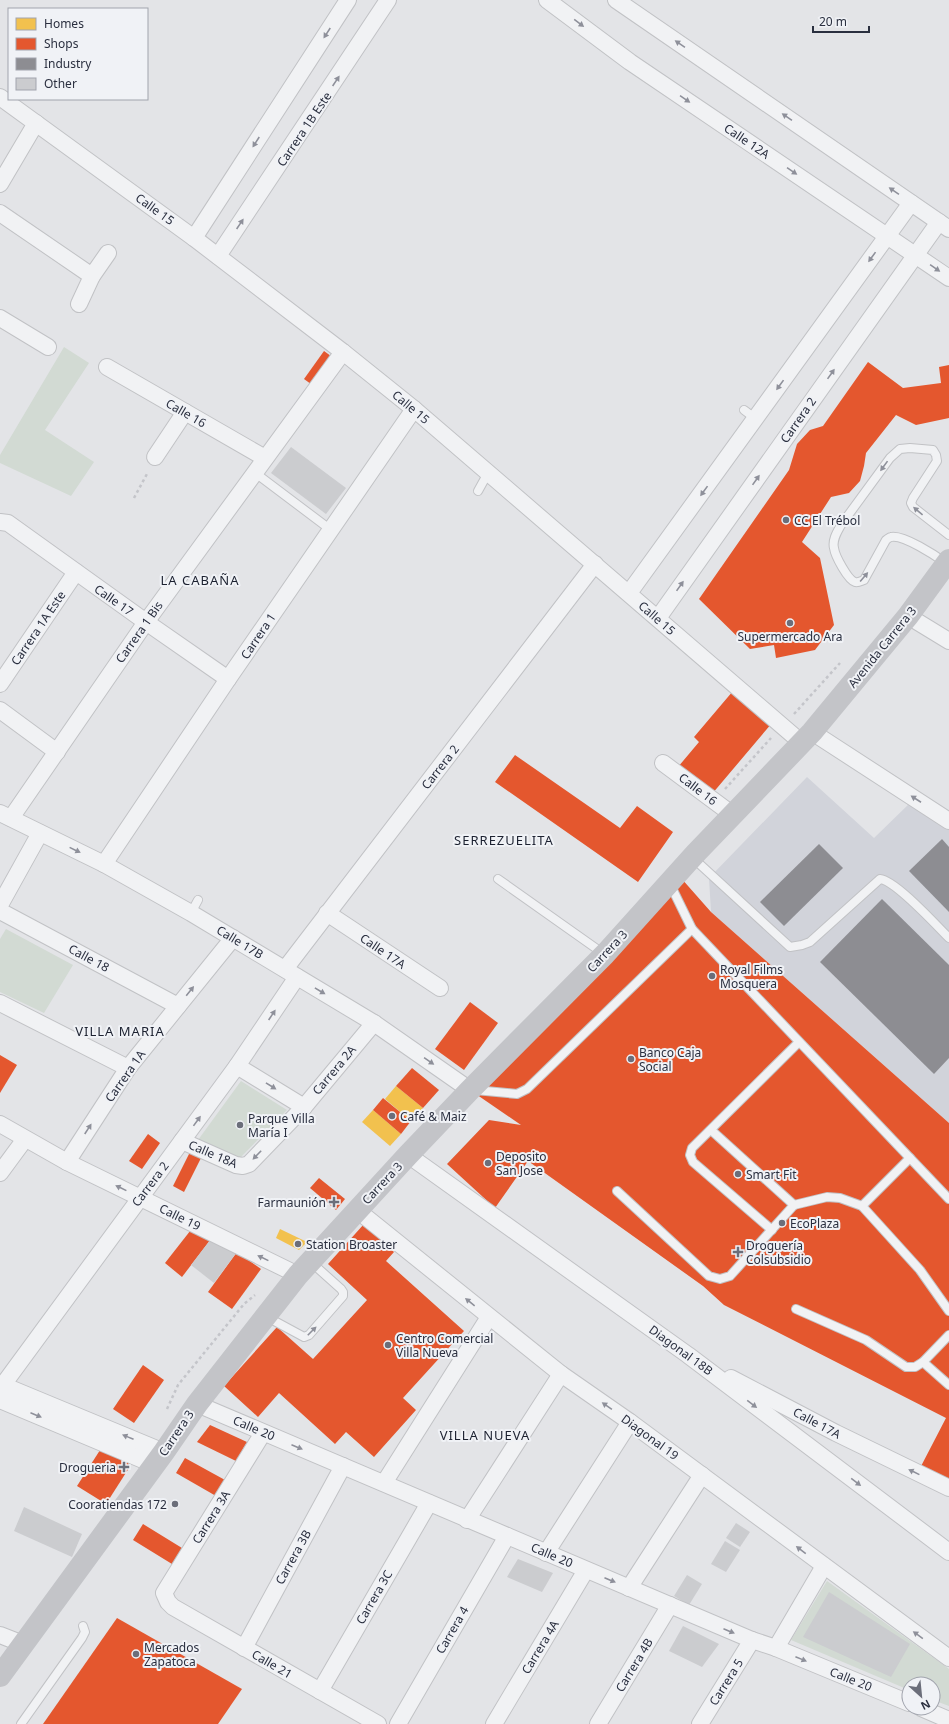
<svg xmlns="http://www.w3.org/2000/svg" width="949" height="1724" font-family="'Noto Sans',sans-serif">
<rect width="100%" height="100%" fill="#e3e4e7"/>
<path fill="#d1d3da" d="M807,777L874,838L911,802L949,827V1123L711,912L709,878Z"/>
<g fill="#d2dad3">
<path d="M64,347L89,363L45,430L94,462L71,496L0,463V455Z"/>
<path d="M6,929L73,965L44,1013L0,992V939Z"/>
<path d="M241,1081L287,1110L240,1158L198,1140Z"/>
<path d="M827,1581L949,1669V1706L933,1700V1684H909V1690L791,1640Z"/>
</g>
<g fill="#f2c14e">
<path d="M396,1086L423,1108L411,1121L385,1099Z"/>
<path d="M373,1110L401,1134L390,1146L362,1122Z"/>
<path d="M280,1229L307,1242L299,1250L276,1238Z"/>
</g>
<g fill="#e4572e">
<path d="M324,351L335,359L315,387L304,379Z"/>
<path d="M868,362L903,388L941,383L939,367L949,365V418L916,425L896,415L866,453L864,466L860,481L849,493L831,497L802,542L820,558L834,625L815,650L776,658L774,645L750,649L699,599L789,470L797,444L810,430L823,426Z"/>
<path d="M733,691L772,723L712,794L678,767L699,742L694,737Z"/>
<path d="M515,755L620,828L637,806L673,832L638,882L495,782Z"/>
<path d="M681,878L711,912L949,1123V1486L918,1472L946,1418L724,1305L703,1286L528,1161L495,1208L447,1164L489,1120L521,1125L470,1090Z"/>
<path d="M470,1002L498,1023L464,1070L435,1049Z"/>
<path d="M0,1055L17,1065L0,1093Z"/>
<path d="M412,1068L439,1090L423,1108L396,1086Z"/>
<path d="M383,1098L411,1121L401,1134L373,1110Z"/>
<path d="M148,1134L160,1143L142,1169L129,1161Z"/>
<path d="M190,1152L201,1158L184,1192L173,1186Z"/>
<path d="M319,1178L345,1199L336,1210L310,1188Z"/>
<path d="M364,1224L394,1252L386,1261L464,1331L403,1398L416,1410L374,1457L346,1432L335,1444L279,1393L258,1417L224,1386L277,1327L313,1359L367,1300L328,1264Z"/>
<path d="M194,1226L211,1239L182,1277L165,1263Z"/>
<path d="M237,1252L261,1269L232,1309L208,1292Z"/>
<path d="M143,1365L164,1380L134,1423L113,1409Z"/>
<path d="M210,1425L247,1442L236,1461L197,1442Z"/>
<path d="M102,1447L128,1460L129,1468L106,1504L77,1486Z"/>
<path d="M185,1458L225,1480L216,1496L176,1473Z"/>
<path d="M143,1524L182,1548L172,1564L133,1540Z"/>
<path d="M117,1618L242,1689L218,1724H43Z"/>
</g>
<g fill="#8d8d92">
<path d="M942,839L949,847V912L909,871Z"/>
<path d="M819,844L843,868L784,926L760,902Z"/>
<path d="M882,899L949,965V1058L934,1074L820,962Z"/>
</g>
<g fill="#cbcccf">
<path d="M291,447L346,488L326,514L271,473Z"/>
<path d="M214,1235L237,1252L214,1283L191,1265Z"/>
<path d="M24,1507L82,1534L72,1557L14,1531Z"/>
<path d="M736,1523L750,1532L740,1547L726,1538Z"/>
<path d="M725,1541L740,1550L726,1572L711,1564Z"/>
<path d="M518,1559L553,1573L542,1592L507,1577Z"/>
<path d="M687,1575L702,1584L689,1605L674,1596Z"/>
<path d="M829,1592L910,1644L891,1677L803,1637Z"/>
<path d="M683,1626L719,1644L702,1667L669,1651Z"/>
</g>
<g fill="none" stroke-linecap="round" stroke-linejoin="round">
<defs>
<g id="lane">
<path d="M744,410L756,419"/>
<path d="M254,472L331,530"/>
<path d="M478,491L488,473"/>
<path d="M946,563C936,556 903,534 891,537C889,537 888,539 886,540L864,580C861,581 858,583 855,582C848,580 835,556 834,548C832,540 837,532 841,525L890,458L900,449L910,448L933,450L936,455L937,461L913,498L911,503L913,507L949,535"/>
<path d="M693,858L790,947L802,945L810,942L880,879C895,880 936,925 949,938"/>
<path d="M498,879L604,954"/>
<path d="M670,884L692,929L949,1199"/>
<path d="M191,913L198,900"/>
<path d="M475,1090L517,1094L527,1089L692,929"/>
<path d="M910,1158L862,1206L920,1270L949,1311"/>
<path d="M617,1191L709,1276L720,1279L730,1276L794,1205L711,1130"/>
<path d="M794,1205L827,1197L840,1198L862,1206"/>
<path d="M772,1230L693,1162L690,1155L692,1148L799,1042"/>
<path d="M796,1309L866,1340L906,1367H915L923,1362L949,1335"/>
<path d="M267,1317L304,1337L309,1335L343,1296V1292L341,1289L312,1263"/>
<path d="M923,1362L949,1385"/>
<path d="M21,1724L82,1638L85,1632L83,1626"/>
</g>
<g id="street">
<path d="M547,0L630,62L949,278"/>
<path d="M616,0L949,229"/>
<path d="M0,97L194,238L343,352L414,409L802,743"/>
<path d="M0,184L36,123"/>
<path d="M0,213L92,276"/>
<path d="M194,238L348,0"/>
<path d="M218,256L388,0"/>
<path d="M79,304L92,276L108,253"/>
<path d="M0,318L48,347"/>
<path d="M107,367L265,458"/>
<path d="M155,457L185,412"/>
<path d="M0,522L8,523L146,622L228,679"/>
<path d="M629,593L911,203"/>
<path d="M908,616L949,641"/>
<path d="M658,618L939,222"/>
<path d="M0,684L76,572"/>
<path d="M0,710L57,752"/>
<path d="M812,732L949,821"/>
<path d="M663,763L733,815"/>
<path d="M0,813L104,864L191,913L374,1023L470,1090"/>
<path d="M11,818L146,622L343,352"/>
<path d="M104,864L228,679L414,409"/>
<path d="M0,905L40,833"/>
<path d="M0,911L178,1006"/>
<path d="M327,913L440,988"/>
<path d="M285,969L595,564"/>
<path d="M0,1003L128,1068"/>
<path d="M237,1066L304,1107"/>
<path d="M0,1124L67,1162L298,1275"/>
<path d="M182,1141L236,1165L243,1166L249,1164L304,1107L374,1023"/>
<path d="M408,1155L688,1355L949,1552"/>
<path d="M67,1162L128,1068L233,938"/>
<path d="M0,1173L25,1139"/>
<path d="M357,1210L561,1374L630,1422L949,1658"/>
<path d="M731,1378L836,1433L949,1488"/>
<path d="M0,1384L164,1452"/>
<path d="M0,1389L237,1066L297,977"/>
<path d="M0,1400L155,1465"/>
<path d="M197,1404L752,1640L776,1648L909,1703"/>
<path d="M263,1433L164,1593L168,1602L173,1607L378,1724"/>
<path d="M384,1483L489,1317"/>
<path d="M467,1520L561,1374"/>
<path d="M546,1553L630,1422"/>
<path d="M629,1588L702,1475"/>
<path d="M0,1635L23,1644"/>
<path d="M244,1648L343,1466"/>
<path d="M776,1648L824,1566"/>
<path d="M320,1691L429,1503"/>
<path d="M921,1708L949,1720"/>
<path d="M398,1724L507,1536"/>
<path d="M494,1724L586,1570"/>
<path d="M598,1724L670,1605"/>
<path d="M700,1724L752,1640"/>
</g>
</defs>
<use href="#lane" stroke="#c1c2c5" stroke-width="10"/>
<use href="#street" stroke="#c1c2c5" stroke-width="18"/>
<g stroke="#c4c5ca" stroke-width="2.5" stroke-dasharray="3 3" stroke-linecap="butt">
<path d="M134,498L148,472"/>
<path d="M794,714L840,663"/>
<path d="M725,789L771,738"/>
<path d="M167,1409L178,1385L244,1304L255,1295"/>
</g>
<use href="#lane" stroke="#f1f2f4" stroke-width="8"/>
<use href="#street" stroke="#f1f2f4" stroke-width="16"/>
<path stroke="#c3c4c8" stroke-width="22" d="M0,1676L164,1452L197,1404L298,1275L408,1155L470,1090L605,954L695,854L812,732L908,616L949,560"/>
</g>
<defs><path id="oneway-solid" d="M-6-.8H1V-3.2L6.5 0L1 3.2V.8H-6Z"/></defs>
<g fill="#8e909a">
<use href="#oneway-solid" transform="translate(579 23) rotate(37)"/>
<use href="#oneway-solid" transform="translate(327 33) rotate(123)"/>
<use href="#oneway-solid" transform="translate(680 44) rotate(-146)"/>
<use href="#oneway-solid" transform="translate(336 81) rotate(-56)"/>
<use href="#oneway-solid" transform="translate(685 99) rotate(34)"/>
<use href="#oneway-solid" transform="translate(787 117) rotate(-146)"/>
<use href="#oneway-solid" transform="translate(256 142) rotate(123)"/>
<use href="#oneway-solid" transform="translate(792 171) rotate(34)"/>
<use href="#oneway-solid" transform="translate(894 191) rotate(-146)"/>
<use href="#oneway-solid" transform="translate(240 224) rotate(-56)"/>
<use href="#oneway-solid" transform="translate(872 257) rotate(126)"/>
<use href="#oneway-solid" transform="translate(935 268) rotate(35)"/>
<use href="#oneway-solid" transform="translate(831 374) rotate(-55)"/>
<use href="#oneway-solid" transform="translate(780 385) rotate(126)"/>
<use href="#oneway-solid" transform="translate(884 466) rotate(126)"/>
<use href="#oneway-solid" transform="translate(756 480) rotate(-55)"/>
<use href="#oneway-solid" transform="translate(704 491) rotate(126)"/>
<use href="#oneway-solid" transform="translate(918 511) rotate(-140)"/>
<use href="#oneway-solid" transform="translate(864 577) rotate(-50)"/>
<use href="#oneway-solid" transform="translate(680 586) rotate(-55)"/>
<use href="#oneway-solid" transform="translate(916 799) rotate(-147)"/>
<use href="#oneway-solid" transform="translate(75 850) rotate(26)"/>
<use href="#oneway-solid" transform="translate(190 991) rotate(-51)"/>
<use href="#oneway-solid" transform="translate(320 991) rotate(31)"/>
<use href="#oneway-solid" transform="translate(272 1015) rotate(-56)"/>
<use href="#oneway-solid" transform="translate(429 1061) rotate(35)"/>
<use href="#oneway-solid" transform="translate(271 1086) rotate(32)"/>
<use href="#oneway-solid" transform="translate(197 1121) rotate(-54)"/>
<use href="#oneway-solid" transform="translate(88 1129) rotate(-57)"/>
<use href="#oneway-solid" transform="translate(257 1155) rotate(134)"/>
<use href="#oneway-solid" transform="translate(121 1188) rotate(-154)"/>
<use href="#oneway-solid" transform="translate(263 1258) rotate(-154)"/>
<use href="#oneway-solid" transform="translate(470 1302) rotate(-141)"/>
<use href="#oneway-solid" transform="translate(312 1331) rotate(-45)"/>
<use href="#oneway-solid" transform="translate(752 1404) rotate(37)"/>
<use href="#oneway-solid" transform="translate(607 1406) rotate(-145)"/>
<use href="#oneway-solid" transform="translate(36 1415) rotate(23)"/>
<use href="#oneway-solid" transform="translate(128 1437) rotate(-158)"/>
<use href="#oneway-solid" transform="translate(297 1447) rotate(23)"/>
<use href="#oneway-solid" transform="translate(914 1472) rotate(-154)"/>
<use href="#oneway-solid" transform="translate(856 1482) rotate(37)"/>
<use href="#oneway-solid" transform="translate(801 1550) rotate(-143)"/>
<use href="#oneway-solid" transform="translate(610 1580) rotate(23)"/>
<use href="#oneway-solid" transform="translate(729 1631) rotate(23)"/>
<use href="#oneway-solid" transform="translate(918 1635) rotate(-144)"/>
<use href="#oneway-solid" transform="translate(801 1659) rotate(22)"/>
</g>
<g fill="#6b6e7a" stroke="#f0f2f6" stroke-width="1.5">
<circle cx="786" cy="520" r="4"/>
<circle cx="790" cy="623" r="4"/>
<circle cx="712" cy="976" r="4"/>
<circle cx="631" cy="1059" r="4"/>
<circle cx="392" cy="1116" r="4"/>
<circle cx="240" cy="1125" r="4"/>
<circle cx="488" cy="1163" r="4"/>
<circle cx="738" cy="1174" r="4"/>
<path d="M332 1196h4v4h4v4h-4v4h-4v-4h-4v-4h4z"/>
<circle cx="782" cy="1223" r="4"/>
<circle cx="298" cy="1244" r="4"/>
<path d="M736 1246h4v4h4v4h-4v4h-4v-4h-4v-4h4z"/>
<circle cx="388" cy="1345" r="4"/>
<path d="M122 1461h4v4h4v4h-4v4h-4v-4h-4v-4h4z"/>
<circle cx="175" cy="1504" r="4"/>
<circle cx="136" cy="1654" r="4"/>
</g>
<g text-anchor="middle" dominant-baseline="central" stroke-width="4" stroke-linejoin="round" paint-order="stroke">
<g font-size="12" fill="#2a2f3f" stroke="#f0f2f6">
<text transform="translate(304 129) rotate(-56)">Carrera 1B Este</text>
<text transform="translate(747 141) rotate(34)">Calle 12A</text>
<text transform="translate(155 209) rotate(36)">Calle 15</text>
<text transform="translate(411 407) rotate(40)">Calle 15</text>
<text transform="translate(186 413) rotate(30)">Calle 16</text>
<text transform="translate(798 420) rotate(-55)">Carrera 2</text>
<text transform="translate(114 600) rotate(35)">Calle 17</text>
<text transform="translate(657 618) rotate(41)">Calle 15</text>
<text transform="translate(38 628) rotate(-56)">Carrera 1A Este</text>
<text transform="translate(139 632) rotate(-55)">Carrera 1 Bis</text>
<text transform="translate(258 636) rotate(-56)">Carrera 1</text>
<text transform="translate(882 647) rotate(-51)">Avenida Carrera 3</text>
<text transform="translate(440 767) rotate(-52)">Carrera 2</text>
<text transform="translate(698 789) rotate(37)">Calle 16</text>
<text transform="translate(240 942) rotate(31)">Calle 17B</text>
<text transform="translate(383 951) rotate(34)">Calle 17A</text>
<text transform="translate(607 951) rotate(-47)">Carrera 3</text>
<text transform="translate(89 958) rotate(28)">Calle 18</text>
<text transform="translate(334 1070) rotate(-50)">Carrera 2A</text>
<text transform="translate(125 1076) rotate(-55)">Carrera 1A</text>
<text transform="translate(213 1154) rotate(23)">Calle 18A</text>
<text transform="translate(382 1183) rotate(-47)">Carrera 3</text>
<text transform="translate(150 1184) rotate(-53)">Carrera 2</text>
<text transform="translate(180 1217) rotate(26)">Calle 19</text>
<text transform="translate(681 1350) rotate(36)">Diagonal 18B</text>
<text transform="translate(817 1423) rotate(28)">Calle 17A</text>
<text transform="translate(254 1428) rotate(23)">Calle 20</text>
<text transform="translate(176 1433) rotate(-56)">Carrera 3</text>
<text transform="translate(650 1437) rotate(36)">Diagonal 19</text>
<text transform="translate(211 1517) rotate(-58)">Carrera 3A</text>
<text transform="translate(552 1555) rotate(23)">Calle 20</text>
<text transform="translate(293 1557) rotate(-61)">Carrera 3B</text>
<text transform="translate(374 1597) rotate(-60)">Carrera 3C</text>
<text transform="translate(452 1630) rotate(-60)">Carrera 4</text>
<text transform="translate(540 1647) rotate(-59)">Carrera 4A</text>
<text transform="translate(272 1664) rotate(30)">Calle 21</text>
<text transform="translate(634 1665) rotate(-59)">Carrera 4B</text>
<text transform="translate(851 1679) rotate(22)">Calle 20</text>
<text transform="translate(726 1682) rotate(-58)">Carrera 5</text>
</g>
<g font-size="12" fill="#2a2f3f" stroke="#f0f2f6" text-anchor="start">
<text x="794" y="520">CC El Trébol</text>
<text x="790" y="636" text-anchor="middle">Supermercado Ara</text>
<text x="720" y="969">Royal Films<tspan x="720" dy="14">Mosquera</tspan></text>
<text x="639" y="1052">Banco Caja<tspan x="639" dy="14">Social</tspan></text>
<text x="400" y="1116">Café &amp; Maiz</text>
<text x="248" y="1118">Parque Villa<tspan x="248" dy="14">María I</tspan></text>
<text x="496" y="1156">Deposito<tspan x="496" dy="14">San Jose</tspan></text>
<text x="746" y="1174">Smart Fit</text>
<text x="326" y="1202" text-anchor="end">Farmaunión</text>
<text x="790" y="1223">EcoPlaza</text>
<text x="306" y="1244">Station Broaster</text>
<text x="746" y="1245">Droguería<tspan x="746" dy="14">Colsubsidio</tspan></text>
<text x="396" y="1338">Centro Comercial<tspan x="396" dy="14">Villa Nueva</tspan></text>
<text x="116" y="1467" text-anchor="end">Drogueria</text>
<text x="167" y="1504" text-anchor="end">Cooratiendas 172</text>
<text x="144" y="1647">Mercados<tspan x="144" dy="14">Zapatoca</tspan></text>
</g>
<g font-size="13" letter-spacing="1" fill="#1c2130" stroke="#f0f2f6">
<text x="200" y="580">LA CABAÑA</text>
<text x="504" y="840">SERREZUELITA</text>
<text x="120" y="1031">VILLA MARIA</text>
<text x="485" y="1435">VILLA NUEVA</text>
</g>
</g>
<rect x="8" y="8" width="140" height="92" fill="#f0f2f6" stroke="#a1a4ad"/>
<rect x="16" y="18" width="20" height="12" fill="#f2c14e" stroke="#a1a4ad"/>
<text x="44" y="28" font-size="12" fill="#2a2f3f">Homes</text>
<rect x="16" y="38" width="20" height="12" fill="#e4572e" stroke="#a1a4ad"/>
<text x="44" y="48" font-size="12" fill="#2a2f3f">Shops</text>
<rect x="16" y="58" width="20" height="12" fill="#8d8d92" stroke="#a1a4ad"/>
<text x="44" y="68" font-size="12" fill="#2a2f3f">Industry</text>
<rect x="16" y="78" width="20" height="12" fill="#cbcccf" stroke="#a1a4ad"/>
<text x="44" y="88" font-size="12" fill="#2a2f3f">Other</text>
<g transform="translate(921 1696) rotate(153)"><circle r="19" fill="#f0f2f6" stroke="#a1a4ad"/>
<path d="M0-3L7 15L0 10L-7 15Z" fill="#6b6e7a"/>
<text y="-6" font-size="11" font-weight="bold" text-anchor="middle" fill="#2a2f3f">N</text>
</g>
<path d="M813 26v6h56v-6" fill="none" stroke="#2a2f3f" stroke-width="2"/>
<text x="819" y="26" font-size="12" fill="#2a2f3f" stroke="#f0f2f6" stroke-width="3" paint-order="stroke">20 m</text>
</svg>
